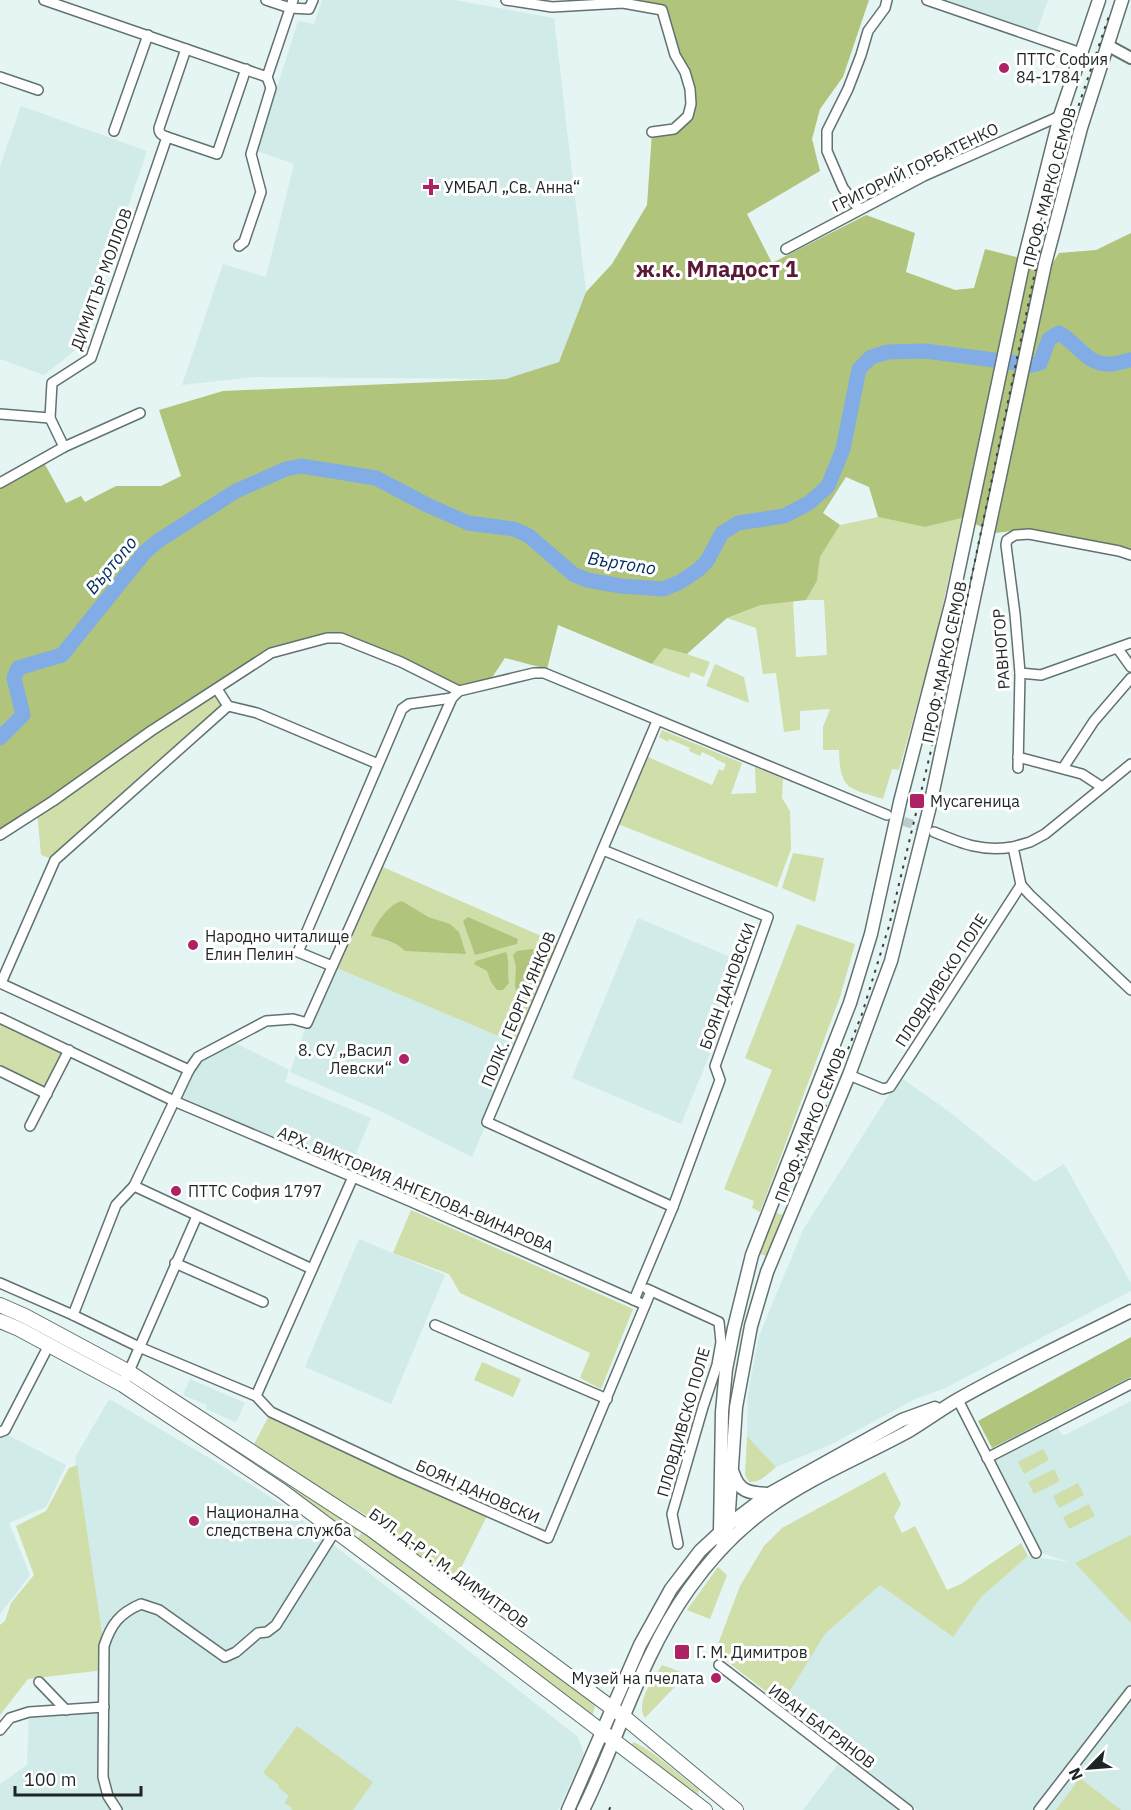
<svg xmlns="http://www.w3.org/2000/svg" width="1131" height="1810" font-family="'IBM Plex Sans',sans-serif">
<rect width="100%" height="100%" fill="#e4f5f3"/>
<g fill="#d0ebe8">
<path d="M322,0H454L554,18L586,292L559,362L506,379L253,377L182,385L223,264L266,277L294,164L257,151L298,21L314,24Z"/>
<path d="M943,0H1048L1036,33Z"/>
<path d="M21,106L147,151L80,346L44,375L0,359V166Z"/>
<path d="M638,918L747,964L681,1124L572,1078Z"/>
<path d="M332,966L520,1045L472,1157L378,1110L290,1072L307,1023Z"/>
<path d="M233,1042L289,1070L285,1082L371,1118L349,1170L182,1098L196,1066Z"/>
<path d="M900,1077L951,1113L1035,1182L1064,1164L1131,1283V1291L945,1388L915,1399L832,1444L776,1467L747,1436L748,1393L759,1336L803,1230Z"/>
<path d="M359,1239L445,1275L391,1404L305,1367Z"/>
<path d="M190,1379L245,1403L236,1422L206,1409L207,1405L183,1395Z"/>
<path d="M111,1400L216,1462L284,1506L578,1737L584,1754L558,1810H0V1784L27,1765L29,1712L104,1707V1646L75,1458L108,1401Z"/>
<path d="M1131,1401V1684L1036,1810H918L782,1704L825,1634L880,1585L953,1637L981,1597L1028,1556L1069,1562L1042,1553L994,1459L1057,1427L1063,1436Z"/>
<path d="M4,1433L66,1465L46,1507L9,1523L30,1575L0,1614V1436Z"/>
<path d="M1131,1700V1810H1046L1090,1753Z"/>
<path d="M838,1764L898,1810H803Z"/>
</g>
<g fill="#d0deaa">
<path d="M878,517L925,527L962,518L935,640L899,770L892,769L883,799C848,788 840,790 839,750H823V727L830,709L800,711V730L784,732L776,673L763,674L756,628L727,618L761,605L793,601L796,657L827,655L824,600H806L817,581L820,557L840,525Z"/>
<path d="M664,648L687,654L710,662L704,677L691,672L689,678L652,664Z"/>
<path d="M715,664L744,677L749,703L706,686Z"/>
<path d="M217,689L228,706L55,860L41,855L37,811Z"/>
<path d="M662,730L742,763L731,794L756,793L755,767L783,779L782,798L790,811L791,849L777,887L618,824L648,757L712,785L719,769L723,771L726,764L715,759V758L702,752L700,756L689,751L690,748L669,739L668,742L659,737Z"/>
<path d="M793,853L824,858L815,902L782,888Z"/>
<path d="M378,865L562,945L520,1045L332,966Z"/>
<path d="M797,924L855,944L840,997L760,1212L752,1208L754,1201L724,1189L772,1070L745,1058Z"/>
<path d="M0,1018L69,1050L47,1094L0,1071Z"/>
<path d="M411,1210L633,1309L601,1389L580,1378L590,1353L460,1293L449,1274L393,1253Z"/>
<path d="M774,1212L786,1216L770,1257L759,1254Z"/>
<path d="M482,1362L521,1379L513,1397L474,1380Z"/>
<path d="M271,1412L489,1512L454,1582L367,1516L253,1446Z"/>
<path d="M183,1417L197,1424L261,1468L359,1528L351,1539Z"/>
<path d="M747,1436L776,1467C768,1474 760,1483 749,1482L745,1475Z"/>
<path d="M1043,1449L1049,1460L1024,1474L1018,1462Z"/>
<path d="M77,1465L104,1646V1670L28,1679L0,1715V1625L5,1621L11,1603L34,1575L16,1526L46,1511L69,1468Z"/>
<path d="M1054,1469L1060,1481L1034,1494L1028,1482Z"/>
<path d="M885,1472L901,1504L894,1517L902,1533L915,1526L947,1590L961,1584L1021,1543L1028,1556L981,1597L953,1637L880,1585L825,1634L782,1704L715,1652L740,1586L764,1546L782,1528Z"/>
<path d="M1078,1483L1084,1495L1059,1508L1053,1496Z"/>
<path d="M1089,1504L1095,1516L1069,1529L1063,1517Z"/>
<path d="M363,1531L393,1551L593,1703L595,1706L593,1714H590L428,1591L409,1581L355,1542Z"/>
<path d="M1131,1535V1623L1075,1563Z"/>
<path d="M718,1567L727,1575L710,1619L687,1610Z"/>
<path d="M662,1665L687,1674L645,1718C635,1702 653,1680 662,1665Z"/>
<path d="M297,1726L373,1782L353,1810H292L291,1807L284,1803L289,1796L278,1787L279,1785L263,1773Z"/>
<path d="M633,1742C650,1748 683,1778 698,1789L699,1796H697L631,1747Z"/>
<path d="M1080,1778L1121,1810H1056Z"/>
</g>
<g fill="#b1c47c">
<path d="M635,0H869L843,77L820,109L812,139L820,171L747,214L772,263L866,215L915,233L906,272L955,290L974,288L985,249L1051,266L1059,253L1096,250L1131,233V553L1027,529L995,533L962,518L925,527L878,517L869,487L846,477L823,513L840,525L820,557L817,581L806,600L761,605L727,618L687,654L664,648L652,664L558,625L547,669L505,658L489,682L472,687L455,686L400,660L327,638L271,653L0,835V483L42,459L66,503L81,496L85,502L116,486H161L181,476L159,410L223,391L506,379L559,362L586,292L612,264L647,205L652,132L674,129L691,104L663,10L635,5Z"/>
<path d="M402,901L428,917L450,924L459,932L466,954L405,951C395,941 384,939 371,936C375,924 389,904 402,901Z"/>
<path d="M468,917L518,939L517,944L475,955L463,921Z"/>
<path d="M532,949L550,952C552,968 536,981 533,996L526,1000L517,994L515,986L516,967L513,955L517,951Z"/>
<path d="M506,952C510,961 507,973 509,983L503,990H497L491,982L487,971L474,964L476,961Z"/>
<path d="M1131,1337V1377L992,1448L978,1421Z"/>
</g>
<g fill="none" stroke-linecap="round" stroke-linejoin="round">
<path stroke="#81ace6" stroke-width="15" d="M0,738L23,715L14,678L18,668L62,655L145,552L158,541L236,491L286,469L301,466L376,478L427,505L468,523L514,529L529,536L573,574L587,580L621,586L663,589L680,582L698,570L707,561L722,533L738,523L784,516L809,503L828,486L843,449L859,369L871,357L888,352L925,351L1032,365L1040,363L1049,339L1059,333C1076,342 1087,364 1107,364C1114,365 1124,361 1131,360"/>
<path stroke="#bdcbca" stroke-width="9" stroke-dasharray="9 4.5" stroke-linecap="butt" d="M891,817L929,830"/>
<defs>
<g id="minor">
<path d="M44,0L267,77"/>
<path d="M266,0L290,8L309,9L313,0"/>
<path d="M506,0L552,7L623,3L662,10L675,55L685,72L690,89L691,104L688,116L674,129L652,132"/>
<path d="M927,0L1081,53"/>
<path d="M186,49L159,128C159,134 162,135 167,137L217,154L246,69"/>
<path d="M0,77L38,90"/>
<path d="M114,131L148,35"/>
<path d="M859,209L843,188L827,151V131L848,89L861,55L868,31L885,8L887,0"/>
<path d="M239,246L244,242L261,192L251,154L271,88L267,77L293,0"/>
<path d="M786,249L924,176L1060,116"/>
<path d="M0,414L50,418"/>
<path d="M64,447L50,418L52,383L91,358L167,137"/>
<path d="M0,483L64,447L140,413"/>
<path d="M1118,649L1131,667"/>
<path d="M1020,673L1041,675L1131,643"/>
<path d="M217,689L228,706L257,713L378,764"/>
<path d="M657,721L487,1122L673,1207"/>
<path d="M1018,757L1082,774L1102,787"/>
<path d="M1018,768L1020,673L1015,614L1006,545L1007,540L1015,535L1029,534L1119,551L1131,555"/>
<path d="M1063,768L1094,721L1131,678"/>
<path d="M934,832C963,844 982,852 1013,847"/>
<path d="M0,835L53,801L151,731L271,653L327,638H341L401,662L459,691"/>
<path d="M603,850L768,917L715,1066L720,1080L673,1207L634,1300"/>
<path d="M1021,885L1030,895L1131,990"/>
<path d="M332,966L298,952L402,709L409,704L452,698"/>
<path d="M0,983L189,1070"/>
<path d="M1,983L55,860L228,706"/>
<path d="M0,1018L174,1101L412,1202L645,1305"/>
<path d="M0,1071L47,1094"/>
<path d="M849,1075L883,1089L890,1087L1021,885L1013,847L1030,842L1045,834L1131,764"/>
<path d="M30,1126L69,1050"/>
<path d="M134,1186L312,1269"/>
<path d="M175,1263L263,1302"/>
<path d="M0,1283L73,1315L139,1347L256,1396L271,1412L401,1473L548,1538L651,1291"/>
<path d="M647,1289L719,1322L721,1342L717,1365L703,1407L672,1514L678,1544"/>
<path d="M73,1315L116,1205L134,1186L189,1070L198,1057L266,1021L293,1019L307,1023L452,698L459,691L534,673H544L887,815"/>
<path d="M435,1325L607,1399"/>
<path d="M123,1385L197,1216"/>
<path d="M256,1396L353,1177"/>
<path d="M958,1400L1036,1553"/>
<path d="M0,1432L5,1430L49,1345"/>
<path d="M987,1458L1131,1384"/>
<path d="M719,1665L908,1810"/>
<path d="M39,1682L66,1710"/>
<path d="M0,1730L10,1718L29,1712L104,1707"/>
<path d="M117,1810L108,1796L103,1777L104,1646C111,1624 120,1613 141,1604L159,1610L225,1657L236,1652L258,1633L267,1632L276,1625L335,1531"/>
<path d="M1039,1810L1131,1691"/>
</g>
<path id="tertiary" d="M1107,45L1131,58"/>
<g id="secondary">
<path d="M733,1473C739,1493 751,1493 769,1494"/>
<path d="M726,1538L720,1532L722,1412L726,1369L734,1328L752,1255L850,1003L871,934L900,802L952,601L1024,260L1060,116L1099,0"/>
<path d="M722,1548L728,1525L736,1407L751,1326L767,1272L849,1075L891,961L929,810L1045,264L1081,128L1122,0"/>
<path d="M568,1810L640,1645L671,1589L700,1551L728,1525L769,1494L902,1420L935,1408"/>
<path d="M583,1810C619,1737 641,1656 689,1589C711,1558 737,1530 768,1508C811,1477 861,1457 907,1432C924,1422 940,1410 957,1400C1013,1368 1073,1340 1131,1311"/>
</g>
<g id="primary">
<path d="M0,1305L25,1316L129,1372L372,1530L624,1717L736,1810"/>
<path d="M0,1321L19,1329L123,1385L282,1491L500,1654L705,1810"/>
</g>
</defs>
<use href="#minor" stroke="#627270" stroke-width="12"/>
<use href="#tertiary" stroke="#627270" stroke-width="14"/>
<use href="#secondary" stroke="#627270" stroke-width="15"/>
<use href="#primary" stroke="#627270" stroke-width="16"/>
<use href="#minor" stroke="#fff" stroke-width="9"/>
<use href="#tertiary" stroke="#fff" stroke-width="10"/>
<use href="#secondary" stroke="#fff" stroke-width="12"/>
<use href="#primary" stroke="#fff" stroke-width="14"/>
<g stroke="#384040" stroke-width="2" stroke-dasharray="3 6" stroke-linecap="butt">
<path d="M795,1183L862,1014L889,926L966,604L1037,262L1050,205L1072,125L1110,13"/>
<path d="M609,1810L611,1806"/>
</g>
</g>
<g fill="#ad2263" stroke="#fff" stroke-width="2">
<circle cx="1004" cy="68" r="6"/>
<path d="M428 178h6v6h6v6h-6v6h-6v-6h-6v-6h6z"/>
<rect x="909" y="793" width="16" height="16" rx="3"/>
<circle cx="193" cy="945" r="6"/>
<circle cx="404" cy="1059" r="6"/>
<circle cx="176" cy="1191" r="6"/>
<circle cx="194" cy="1521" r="6"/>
<rect x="674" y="1644" width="16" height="16" rx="3"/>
<circle cx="716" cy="1678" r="6"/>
</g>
<g text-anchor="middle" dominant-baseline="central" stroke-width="6" stroke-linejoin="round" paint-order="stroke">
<g font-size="16" fill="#1f2525" stroke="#fff" text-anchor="start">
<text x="1016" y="59">ПТТС София<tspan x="1016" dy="18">84-1784</tspan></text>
<text x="444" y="187">УМБАЛ „Св. Анна“</text>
<text x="930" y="801">Мусагеница</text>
<text x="205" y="936">Народно читалище<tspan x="205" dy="18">Елин Пелин</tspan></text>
<text x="392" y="1050" text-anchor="end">8. СУ „Васил<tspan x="392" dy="18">Левски“</tspan></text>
<text x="188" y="1191">ПТТС София 1797</text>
<text x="206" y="1512">Национална<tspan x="206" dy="18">следствена служба</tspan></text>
<text x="696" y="1652">Г. М. Димитров</text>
<text x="704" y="1678" text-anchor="end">Музей на пчелата</text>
</g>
<g font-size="16" fill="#1f2525" stroke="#fff">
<text transform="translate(915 167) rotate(-26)">ГРИГОРИЙ ГОРБАТЕНКО</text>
<text transform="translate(1049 187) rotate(-75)">ПРОФ. МАРКО СЕМОВ</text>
<text transform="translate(101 279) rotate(-70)">ДИМИТЪР МОЛЛОВ</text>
<text transform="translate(1001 649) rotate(-94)">РАВНОГОР</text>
<text transform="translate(944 662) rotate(-78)">ПРОФ. МАРКО СЕМОВ</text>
<text transform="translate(941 980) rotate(-57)">ПЛОВДИВСКО ПОЛЕ</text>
<text transform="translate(727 986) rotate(-70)">БОЯН ДАНОВСКИ</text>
<text transform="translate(518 1009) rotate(-67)">ПОЛК. ГЕОРГИ ЯНКОВ</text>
<text transform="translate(810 1125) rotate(-68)">ПРОФ. МАРКО СЕМОВ</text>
<text transform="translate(416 1189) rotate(23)">АРХ. ВИКТОРИЯ АНГЕЛОВА-ВИНАРОВА</text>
<text transform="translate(683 1422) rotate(-74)">ПЛОВДИВСКО ПОЛЕ</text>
<text transform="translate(478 1491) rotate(24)">БОЯН ДАНОВСКИ</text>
<text transform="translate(449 1568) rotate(36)">БУЛ. Д-Р Г. М. ДИМИТРОВ</text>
<text transform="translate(822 1726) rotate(37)">ИВАН БАГРЯНОВ</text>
</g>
<g font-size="18" font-style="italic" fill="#012c5f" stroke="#fff">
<text transform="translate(622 563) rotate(9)">Въртопо</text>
<text transform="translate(111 565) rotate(-50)">Въртопо</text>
</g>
<g font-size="22" font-weight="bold" fill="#5b1935" stroke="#fff">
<text x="717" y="268">ж.к. Младост 1</text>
</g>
</g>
<g transform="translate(1089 1768) rotate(245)" stroke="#ffffff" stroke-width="4.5" paint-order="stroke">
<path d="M0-4.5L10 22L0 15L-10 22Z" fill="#1f2525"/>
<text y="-9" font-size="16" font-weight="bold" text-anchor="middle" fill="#1f2525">N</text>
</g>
<path d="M15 1786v9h126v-9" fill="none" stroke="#1f2525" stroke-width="3"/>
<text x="24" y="1786" font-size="18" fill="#1f2525" stroke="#ffffff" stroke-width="4.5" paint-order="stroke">100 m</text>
</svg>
